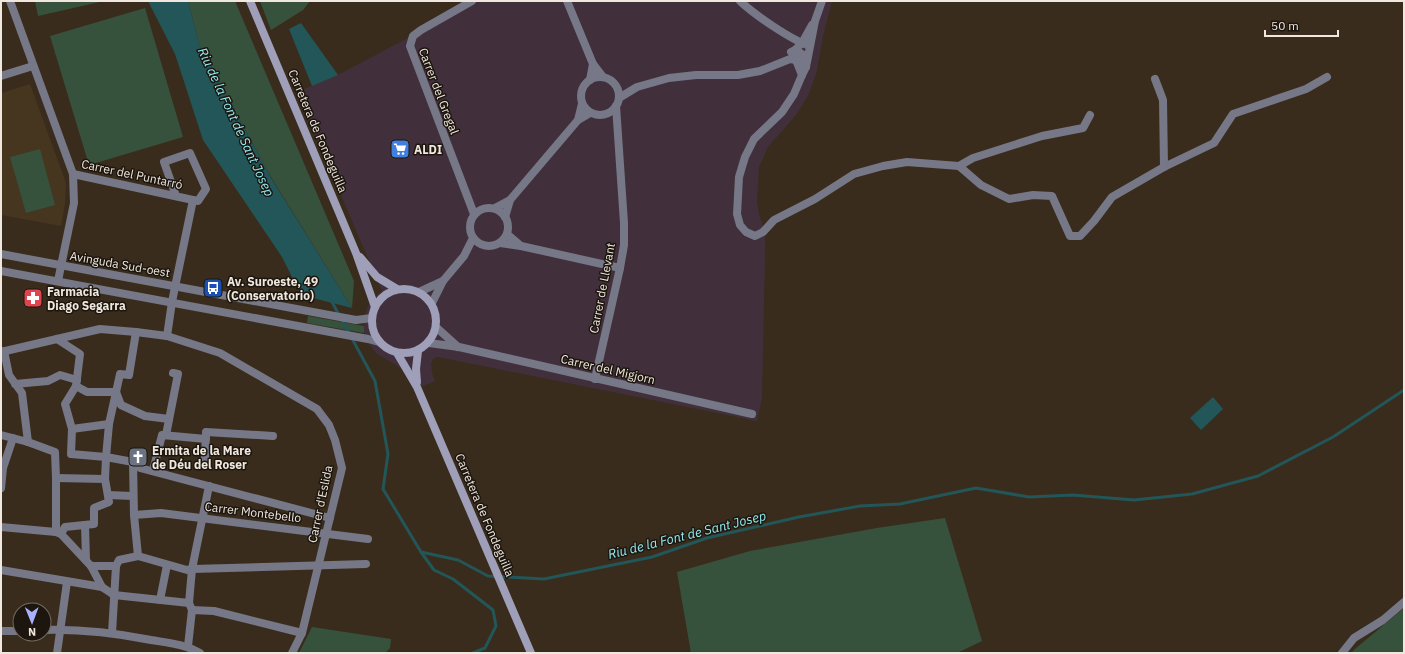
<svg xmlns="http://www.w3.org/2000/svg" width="1405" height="654" font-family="'IBM Plex Sans',sans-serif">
<rect width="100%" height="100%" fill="#392c1c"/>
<path fill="#46351f" d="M30,84L66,183L65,204L61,226L1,215V93Z"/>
<path fill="#41303b" d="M473,1H832L823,36L817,71L809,94L796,115L768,147L759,167L757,201L759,214L765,234V255L762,398L757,421L438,357L434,358L431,363L432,373L435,381L413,390L407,377L403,370L396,365L377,354L369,344L364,331L365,314L370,301L382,291L297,92L336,76L419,32Z"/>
<g fill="#37523c">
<path d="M35,1H104L38,16Z"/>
<path d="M188,1H235L354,281L352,308L269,174L199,44Z"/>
<path d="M260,1H310L303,10L271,30Z"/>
<path d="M145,8L183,137L89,165L50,36Z"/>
<path d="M40,149L55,205L26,213L10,157Z"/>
<path d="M308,316L364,326V333L307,323Z"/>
<path d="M945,518L982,641L957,653H691L677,572L750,551L877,528Z"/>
<path d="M1404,608V653H1351L1355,649Z"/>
<path d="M312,627L391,639L390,648L385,653H299Z"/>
</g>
<g fill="#225659">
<path d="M148,1H188L199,44L271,178L352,308L301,295L282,257L203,140L175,54Z"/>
<path d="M301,23L338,75L312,86L289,29Z"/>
<path d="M1213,397L1223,409L1201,430L1190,418Z"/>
</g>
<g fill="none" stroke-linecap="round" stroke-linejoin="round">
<g stroke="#225659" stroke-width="3">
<path d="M331,300L339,315"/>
<path d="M342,320L375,381L388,454L383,489L421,552L458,560L488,576L544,579L652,557L707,538L799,517L860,506L900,504L976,488L1029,497L1073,495L1134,500L1192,494L1258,476L1333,437L1404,390"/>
<path d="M421,552L434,570L453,579L493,610L496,626L485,648L473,653"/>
</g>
<g stroke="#767787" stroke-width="8">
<path d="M10,1L73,174L74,203L61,266"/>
<path d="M472,1L421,30L413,36L410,46L474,214"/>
<path d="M567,1L593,64"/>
<path d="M740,1C755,15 791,40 810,46"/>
<path d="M822,1L815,21L806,67L802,75L794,94L782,112L754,139L745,157L739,177L737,214L740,225L746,232L755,236L763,232L774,220L815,199L854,174L883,166L907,162L959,166L981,185L1009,199L1033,195L1052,196L1070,236H1080L1094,221L1112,197L1164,167L1214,143L1233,114L1306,89L1327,77"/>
<path d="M791,52L795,50L802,54L806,67"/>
<path d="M802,75L796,60L795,50L802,43L812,25"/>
<path d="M1,76L33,66"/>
<circle cx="600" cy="96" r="19"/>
<path d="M1155,79L1163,100L1164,167"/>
<path d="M590,80L593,64L603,77"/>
<path d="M619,98L637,87L669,78L696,75H738L760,71L790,59L796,60"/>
<path d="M582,104L578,120L590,113"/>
<path d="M959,166L973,158L1042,136L1083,128L1090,115"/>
<path d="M73,174L193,200L198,201L206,189L190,153L164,162L176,196"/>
<path d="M510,200L578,120"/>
<circle cx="489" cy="227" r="19"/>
<path d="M495,208L510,200L505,217"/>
<path d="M500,243L521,246L507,234"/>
<path d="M521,246L620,268"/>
<path d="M175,287L193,200"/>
<path d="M419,292L443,281"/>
<path d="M432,303L443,281L464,256L473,238"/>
<path d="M437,328L458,347"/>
<path d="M167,336L172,302"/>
<path d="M57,339L80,354L76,386L65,404L72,429L71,454L106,457L133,462L140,468L330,518"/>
<path d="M429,343L459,347L752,414"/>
<path d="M4,351L9,375L22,393L28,442"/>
<path d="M1,352L100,329L136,332L167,336L220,353L317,409L329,425L335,440L342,468L302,633L292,653"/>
<path d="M595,379L620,268L624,245V223L616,106"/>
<path d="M15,384L48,381L60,375L77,380"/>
<path d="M76,386L87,392H116L121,405L145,416L169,419"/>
<path d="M72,429L109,424"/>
<path d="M1,435L28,442L55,452L56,478V532"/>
<path d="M166,435L178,374L173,373"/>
<path d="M205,459L206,432L273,436"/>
<path d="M133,462L134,515L138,556"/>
<path d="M153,471L162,435L206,439"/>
<path d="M56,478L105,479"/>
<path d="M1,488L3,468L13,438"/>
<path d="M108,495L133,496"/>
<path d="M134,515L161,513L368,539"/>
<path d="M85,525L86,560"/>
<path d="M1,527L56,532L61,534L91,566L102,587"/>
<path d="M61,534L65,527L94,524V508L109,502L105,479L106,457L109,424L120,374L129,375L136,332"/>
<path d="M91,566H116"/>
<path d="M116,566L119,560L138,556L187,570L192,569L366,564"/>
<path d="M1,570L102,587L114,595L189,603"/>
<path d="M160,600L167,565"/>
<path d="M192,610L214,611L302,633"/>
<path d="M44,630C80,629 115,633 151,640C169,643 184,644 200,653"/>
<path d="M1,631H20"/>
<path d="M112,633L116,566"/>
<path d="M188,646L192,610L189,603L192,569L209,486"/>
<path d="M57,653L67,582"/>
<path d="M1342,653L1354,638L1383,620L1404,602"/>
</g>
<g stroke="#767787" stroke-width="8">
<path d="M1,254L356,320L372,318"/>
<path d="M1,271L368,339L379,342"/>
<path d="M58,281L61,266"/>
<path d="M172,302L175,287"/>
</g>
<g stroke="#9f9fb9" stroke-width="8">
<path d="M250,1L356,253L375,307"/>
<path d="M360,257L377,277L397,289"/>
<circle cx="404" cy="321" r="32"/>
<path d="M397,353L417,387L531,653"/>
<path d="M417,382L416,369L418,351"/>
</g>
</g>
<defs>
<symbol id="supermarket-square" viewBox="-11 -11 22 22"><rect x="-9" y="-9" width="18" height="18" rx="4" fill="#3f7fe0" stroke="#1c160f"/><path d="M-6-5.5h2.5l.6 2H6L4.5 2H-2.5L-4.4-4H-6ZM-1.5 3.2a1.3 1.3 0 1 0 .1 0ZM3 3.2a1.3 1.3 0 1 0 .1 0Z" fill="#fff"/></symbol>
<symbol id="bus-square" viewBox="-11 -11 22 22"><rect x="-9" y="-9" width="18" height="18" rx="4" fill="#1a4fb4" stroke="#1c160f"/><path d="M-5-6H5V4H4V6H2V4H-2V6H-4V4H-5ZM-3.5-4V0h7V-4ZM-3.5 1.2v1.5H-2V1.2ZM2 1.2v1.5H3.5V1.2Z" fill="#fff"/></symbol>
<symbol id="pharmacy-square" viewBox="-11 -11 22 22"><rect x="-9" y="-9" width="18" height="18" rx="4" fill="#e0444e" stroke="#1c160f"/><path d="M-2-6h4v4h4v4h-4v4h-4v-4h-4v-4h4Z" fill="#fff"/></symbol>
<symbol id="church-square" viewBox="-11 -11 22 22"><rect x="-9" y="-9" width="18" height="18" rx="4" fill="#6b7280" stroke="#1c160f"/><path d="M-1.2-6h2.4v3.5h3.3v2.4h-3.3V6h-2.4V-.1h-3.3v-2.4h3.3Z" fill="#fff"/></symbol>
</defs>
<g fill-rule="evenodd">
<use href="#supermarket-square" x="389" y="138" width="22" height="22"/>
<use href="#bus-square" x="202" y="277" width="22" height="22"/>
<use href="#pharmacy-square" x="22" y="287" width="22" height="22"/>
<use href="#church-square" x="127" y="446" width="22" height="22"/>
</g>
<g text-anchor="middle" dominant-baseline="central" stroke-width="3" stroke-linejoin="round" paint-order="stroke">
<g font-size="12" fill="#f0e8de" stroke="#1c160f">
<text transform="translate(439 91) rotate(69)">Carrer del Gregal</text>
<text transform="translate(318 131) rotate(67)">Carretera de Fondeguilla</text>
<text transform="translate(132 174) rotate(12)">Carrer del Puntarró</text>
<text transform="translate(120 264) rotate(10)">Avinguda Sud-oest</text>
<text transform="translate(602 288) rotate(-79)">Carrer de Llevant</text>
<text transform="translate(608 369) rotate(13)">Carrer del Migjorn</text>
<text transform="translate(320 504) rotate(-78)">Carrer d'Eslida</text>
<text transform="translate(253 512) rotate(7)">Carrer Montebello</text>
<text transform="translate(485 515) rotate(67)">Carretera de Fondeguilla</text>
</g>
<g font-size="12" font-weight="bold" fill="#f0e8de" stroke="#1c160f" text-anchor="start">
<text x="414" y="149">ALDI</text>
<text x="227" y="281">Av. Suroeste, 49<tspan x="227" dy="14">(Conservatorio)</tspan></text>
<text x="47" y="291">Farmacia<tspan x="47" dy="14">Diago Segarra</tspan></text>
<text x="152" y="450">Ermita de la Mare<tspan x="152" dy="14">de Déu del Roser</tspan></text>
</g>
<g font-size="13" font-style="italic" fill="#93ebf1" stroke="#1c160f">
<text transform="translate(236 122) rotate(65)">Riu de la Font de Sant Josep</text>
<text transform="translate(687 535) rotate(-14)">Riu de la Font de Sant Josep</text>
</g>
</g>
<rect width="1405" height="654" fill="none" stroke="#f0e8de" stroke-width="4"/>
<g transform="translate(32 622) rotate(179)"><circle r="19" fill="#1c160f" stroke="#716a62"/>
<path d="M0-3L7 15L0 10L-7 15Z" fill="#aab0fb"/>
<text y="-6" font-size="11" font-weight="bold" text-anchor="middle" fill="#f0e8de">N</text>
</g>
<path d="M1265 30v6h73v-6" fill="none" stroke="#f0e8de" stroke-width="2"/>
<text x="1271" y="30" font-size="12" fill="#f0e8de" stroke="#1c160f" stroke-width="3" paint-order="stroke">50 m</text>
</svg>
